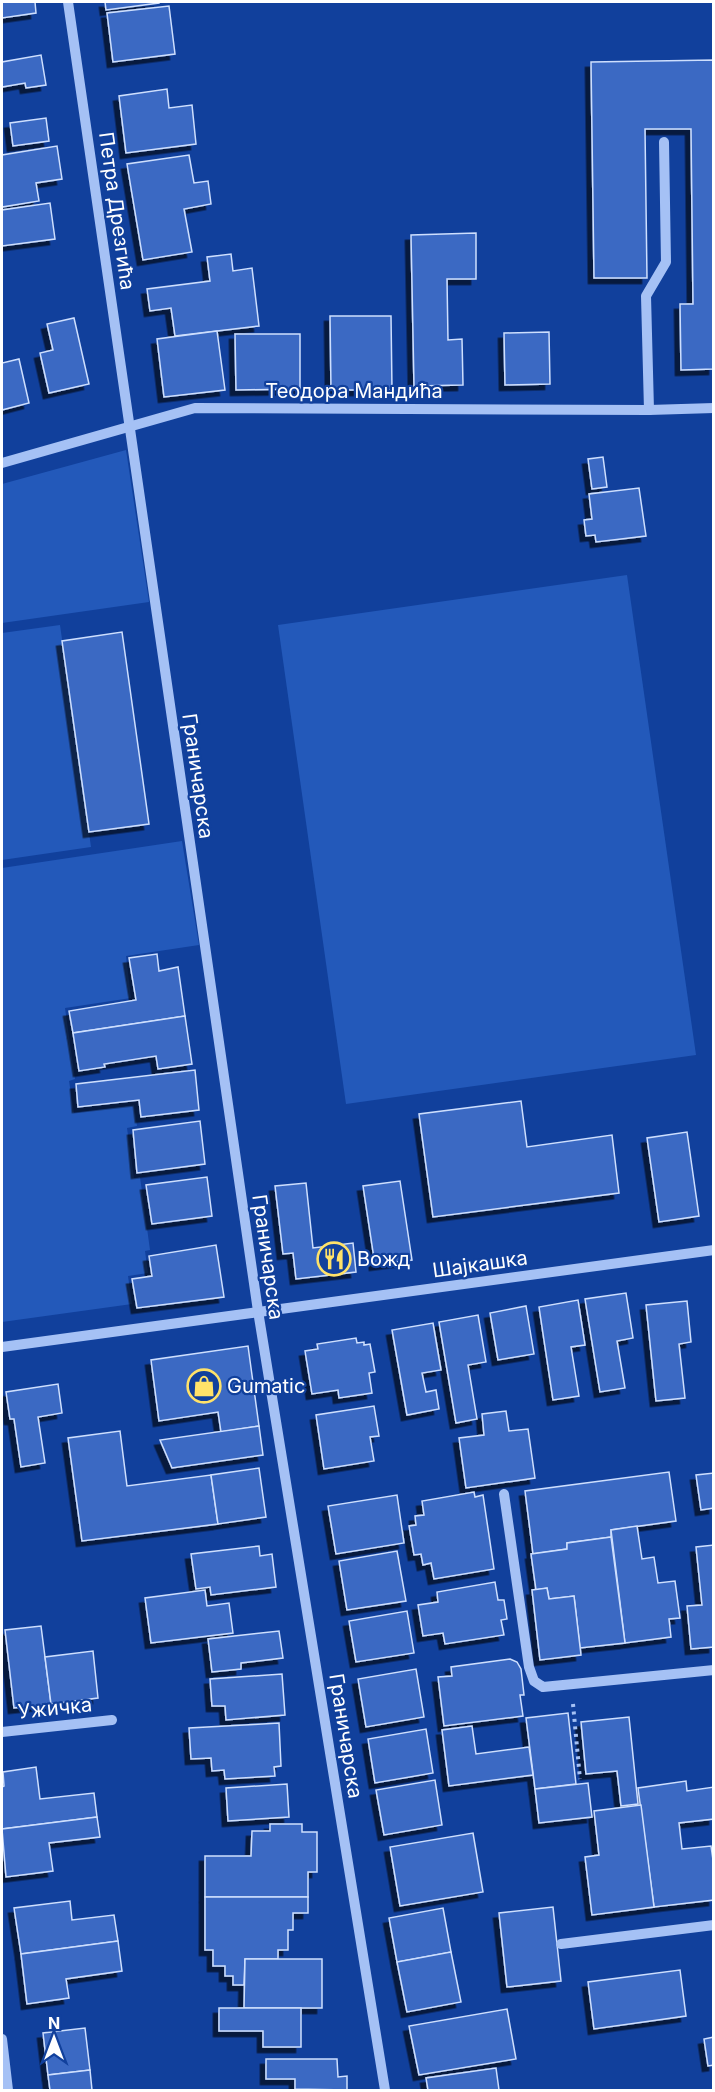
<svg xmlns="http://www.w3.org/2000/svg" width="715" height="2092" font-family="Inter,sans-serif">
<defs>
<filter id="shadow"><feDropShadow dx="-5.5" dy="5.5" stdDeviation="0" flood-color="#0009"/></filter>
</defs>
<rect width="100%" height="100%" fill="#11409c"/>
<g fill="#2359ba">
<path d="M126,450L149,602L2,623V484Z"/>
<path d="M627,575L696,1055L346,1104L278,625Z"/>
<path d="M60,625L91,847L2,860V633Z"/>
<path d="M182,841L199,945L126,956L131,998L65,1008L75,1079L69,1081L74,1113L134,1105L137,1126L127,1128L134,1178L140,1177L150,1250L145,1251L148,1273L128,1276L132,1304L2,1322V868Z"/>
</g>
<g fill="#3a69c3" stroke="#cedffe" stroke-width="1.5" filter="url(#shadow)">
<path d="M2,2H35L36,13L2,18Z"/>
<path d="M105,2H159V3L106,10Z"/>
<path d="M169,6L175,54L113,62L107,13Z"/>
<path d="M41,55L46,85L26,88L25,83L2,87V62Z"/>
<path d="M714,60V369L681,370L680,304H693L691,129H645L647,278H594L591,62Z"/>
<path d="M167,89L169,108L192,105L196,144L126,153L119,96Z"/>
<path d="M46,118L49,141L13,146L10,123Z"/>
<path d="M57,146L62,179L36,183L39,201L2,207V155Z"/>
<path d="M189,155L194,183L208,181L211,204L184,209L192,252L143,260L127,164Z"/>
<path d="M50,203L55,239L2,246V210Z"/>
<path d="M476,233V279H447L448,340L462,339L463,385L414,386L411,235Z"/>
<path d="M231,254L233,271L252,268L259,326L175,336L171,308L150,311L147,289L210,281L207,257Z"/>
<path d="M330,316H391L392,390H331Z"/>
<path d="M74,318L89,384L49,393L40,353L53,350L47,324Z"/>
<path d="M217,331L225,390L164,397L157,339Z"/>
<path d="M549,332L550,384L505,385L504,333Z"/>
<path d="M235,334H300V389L236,390Z"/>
<path d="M19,359L29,403L2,410V363Z"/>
<path d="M603,457L607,487L592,489L588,459Z"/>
<path d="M639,488L646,536L596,542L595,535L586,536L584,520L592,519L589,494Z"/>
<path d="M122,632L149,824L89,832L62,641Z"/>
<path d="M157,954L159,971L178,967L185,1016L73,1033L69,1011L136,1000L129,958Z"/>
<path d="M185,1016L192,1064L158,1069L156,1056L104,1064L105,1067L79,1071L73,1033Z"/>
<path d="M195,1070L199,1110L141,1117L139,1100L78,1107L76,1084Z"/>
<path d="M521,1101L527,1147L612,1135L619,1193L433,1217L419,1114Z"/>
<path d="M200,1121L205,1164L137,1173L133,1130Z"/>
<path d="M687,1132L699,1216L659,1222L647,1138Z"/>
<path d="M207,1177L212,1216L152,1224L146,1185Z"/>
<path d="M400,1181L412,1260L375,1265L363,1186Z"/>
<path d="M306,1183L313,1248L353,1243L356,1272L296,1279L293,1253L283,1254L275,1186Z"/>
<path d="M216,1245L224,1297L137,1308L132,1279L152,1276L149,1256Z"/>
<path d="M626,1293L633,1338L617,1341L625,1388L600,1392L585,1299Z"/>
<path d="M578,1300L585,1345L571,1347L579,1396L553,1400L539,1307Z"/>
<path d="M687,1301L691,1342L679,1344L685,1398L656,1401L646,1305Z"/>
<path d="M526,1306L534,1354L498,1360L490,1313Z"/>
<path d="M478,1315L486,1362L468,1365L477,1419L456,1423L439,1322Z"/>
<path d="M433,1323L441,1370L422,1373L426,1392L436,1390L439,1409L407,1415L392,1330Z"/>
<path d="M356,1338L357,1343L364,1342V1345L370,1344L375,1372L369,1373L372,1393L339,1398L338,1390L312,1394L305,1351L318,1349L317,1344Z"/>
<path d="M248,1346L259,1426L221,1432L218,1412L159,1421L151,1360Z"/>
<path d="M58,1384L62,1413L38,1417L45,1463L21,1467L14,1419H10L6,1392Z"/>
<path d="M374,1406L379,1436L370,1437L374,1461L324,1469L316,1415Z"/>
<path d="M506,1411L509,1431L528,1429L535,1478L466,1488L459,1438L484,1435L482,1414Z"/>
<path d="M259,1426L263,1455L172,1468L160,1440Z"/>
<path d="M120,1431L127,1486L211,1475L218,1524L82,1541L68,1438Z"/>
<path d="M259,1468L266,1517L218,1524L211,1475Z"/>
<path d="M669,1472L676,1521L611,1530V1537L567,1543V1549L533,1554L525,1491Z"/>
<path d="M714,1473V1508L701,1510L696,1475Z"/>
<path d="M474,1492L475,1497L483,1495L494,1569L434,1579L431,1563L423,1565L421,1554L414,1555L409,1526L416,1525L415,1516L424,1515L422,1501Z"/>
<path d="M397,1495L404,1543L336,1554L328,1506Z"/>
<path d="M637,1526L642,1559L654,1557L658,1583L675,1581L680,1618L669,1619L671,1637L625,1643L611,1530Z"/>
<path d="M611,1537L625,1643L580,1648L574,1596L549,1599L547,1588L536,1590L531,1554L567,1549V1543Z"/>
<path d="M714,1545V1647L691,1649L687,1606L702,1605L696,1547Z"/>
<path d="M259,1546L260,1556L272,1554L276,1587L211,1595L210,1587L196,1589L191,1554Z"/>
<path d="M397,1551L406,1601L347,1610L339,1561Z"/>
<path d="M495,1582L498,1600H504L507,1619L501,1620L504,1635L445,1644L443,1633L423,1636L418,1605L438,1602L437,1592Z"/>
<path d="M547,1588L549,1599L574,1596L581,1655L540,1660L532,1590Z"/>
<path d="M205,1590L207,1606L229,1603L233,1633L151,1643L145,1598Z"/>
<path d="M407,1611L414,1653L356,1662L349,1621Z"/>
<path d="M41,1626L51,1704L14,1708L5,1630Z"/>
<path d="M279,1631L283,1658L241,1663V1669L212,1672L208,1639Z"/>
<path d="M93,1651L98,1698L51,1704L45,1657Z"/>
<path d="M510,1659L517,1662L521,1669L524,1695H520L523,1716L444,1726L438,1677L452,1676L451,1667Z"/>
<path d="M416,1669L424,1717L366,1727L358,1679Z"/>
<path d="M282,1674L285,1715L226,1720L225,1706H212L210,1679Z"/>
<path d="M568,1713L576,1784L535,1789L526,1718Z"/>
<path d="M629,1717L638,1804L621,1806L617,1771L586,1774L581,1722Z"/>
<path d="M279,1723L281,1766L274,1767L275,1776L225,1779L224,1770L212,1771L211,1758L191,1759L189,1728Z"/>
<path d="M472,1726L476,1754L529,1747L533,1775L449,1786L442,1730Z"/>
<path d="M426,1729L433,1773L375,1783L368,1739Z"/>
<path d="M36,1767L40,1799L94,1793L97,1817L2,1829V1787L4,1786L3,1772Z"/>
<path d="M435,1780L442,1825L384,1835L376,1790Z"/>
<path d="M686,1781L687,1791L714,1787V1819L679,1823L682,1849L711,1846L714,1867V1900L654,1907L638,1788Z"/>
<path d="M588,1783L592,1817L539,1823L535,1789Z"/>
<path d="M287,1784L289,1817L228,1821L226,1788Z"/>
<path d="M641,1805L654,1907L592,1915L585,1857L599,1855L594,1811Z"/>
<path d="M97,1817L100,1837L49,1843L53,1871L6,1877L2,1829Z"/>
<path d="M270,1824H302V1832H317V1872H308V1897H205V1856H251L252,1831H270Z"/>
<path d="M473,1833L483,1892L400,1906L390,1847Z"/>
<path d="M205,1897H308V1913H293V1930H288V1950H278V1959H245L244,1985H233V1976H225V1966H213V1950H205Z"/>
<path d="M70,1901L72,1920L114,1915L118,1941L21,1954L14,1908Z"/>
<path d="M553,1907L561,1981L507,1987L499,1913Z"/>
<path d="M443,1908L451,1952L397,1962L389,1918Z"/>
<path d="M118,1941L122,1971L66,1979L69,1998L27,2004L21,1954Z"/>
<path d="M451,1952L461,2002L407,2012L397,1962Z"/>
<path d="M245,1959H322V2008H244Z"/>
<path d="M680,1970L686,2016L594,2029L588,1982Z"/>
<path d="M219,2008H301V2047H263V2031H219Z"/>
<path d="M507,2009L516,2059L419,2075L409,2026Z"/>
<path d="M85,2028L90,2070L48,2075L43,2033Z"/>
<path d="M714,2037V2065L708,2066L704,2039Z"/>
<path d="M266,2059H337L338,2077L347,2076V2090L295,2089V2079H266Z"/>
<path d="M496,2068L499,2090H428L426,2078Z"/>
<path d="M90,2070L92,2090H50L48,2075Z"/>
</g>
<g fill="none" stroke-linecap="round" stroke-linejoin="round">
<path stroke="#a5c1f5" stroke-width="4" stroke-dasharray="3 4.5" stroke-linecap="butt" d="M573,1704L580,1779"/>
<g stroke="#a5c1f5" stroke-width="10">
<path d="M68,2L258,1311L385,2090"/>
<path d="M649,410L646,296L666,262L664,142"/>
<path d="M2,463L195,408L649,410L714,408"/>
<path d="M2,1347L714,1250"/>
<path d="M504,1494L529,1667L534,1681L543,1687L714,1670"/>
<path d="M2,1732L112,1720"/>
<path d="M561,1944L714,1925"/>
<path d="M2,2039L8,2090"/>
</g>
</g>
<defs>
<symbol id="restaurant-ring" viewBox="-11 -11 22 22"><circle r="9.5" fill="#11409c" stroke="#ffe269" stroke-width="1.5"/><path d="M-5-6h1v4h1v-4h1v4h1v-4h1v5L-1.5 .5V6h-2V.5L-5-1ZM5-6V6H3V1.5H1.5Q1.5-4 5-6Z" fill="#ffe269"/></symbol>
<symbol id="shop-ring" viewBox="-11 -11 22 22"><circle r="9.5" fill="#11409c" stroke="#ffe269" stroke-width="1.5"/><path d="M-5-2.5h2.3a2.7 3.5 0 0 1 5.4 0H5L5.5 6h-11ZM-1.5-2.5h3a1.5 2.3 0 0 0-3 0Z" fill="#ffe269"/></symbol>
</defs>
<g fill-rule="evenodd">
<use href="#restaurant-ring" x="315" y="1240" width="38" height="38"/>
<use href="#shop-ring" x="185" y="1367" width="38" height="38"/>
</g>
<g text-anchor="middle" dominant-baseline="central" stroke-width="4.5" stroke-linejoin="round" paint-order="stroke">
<g font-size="20" fill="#fff" stroke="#11409c">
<text transform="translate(117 211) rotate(82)">Петра Дрезгића</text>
<text x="354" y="391">Теодора Мандића</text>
<text transform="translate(198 776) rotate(82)">Граничарска</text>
<text transform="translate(268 1257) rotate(82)">Граничарска</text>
<text transform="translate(480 1264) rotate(-8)">Шајкашка</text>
<text transform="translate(55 1708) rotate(-6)">Ужичка</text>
<text transform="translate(346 1736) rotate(81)">Граничарска</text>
</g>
<g font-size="20" fill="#fff" stroke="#11409c" text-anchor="start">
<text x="357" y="1259">Вожд</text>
<text x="227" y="1386">Gumatic</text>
</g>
</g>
<rect width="715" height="2092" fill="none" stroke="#ffffff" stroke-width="6"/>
<g transform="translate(54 2038)" stroke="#11409c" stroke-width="4.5" paint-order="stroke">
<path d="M0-4.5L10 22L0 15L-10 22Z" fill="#ffffff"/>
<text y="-9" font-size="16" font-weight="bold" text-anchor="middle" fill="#ffffff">N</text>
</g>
</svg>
